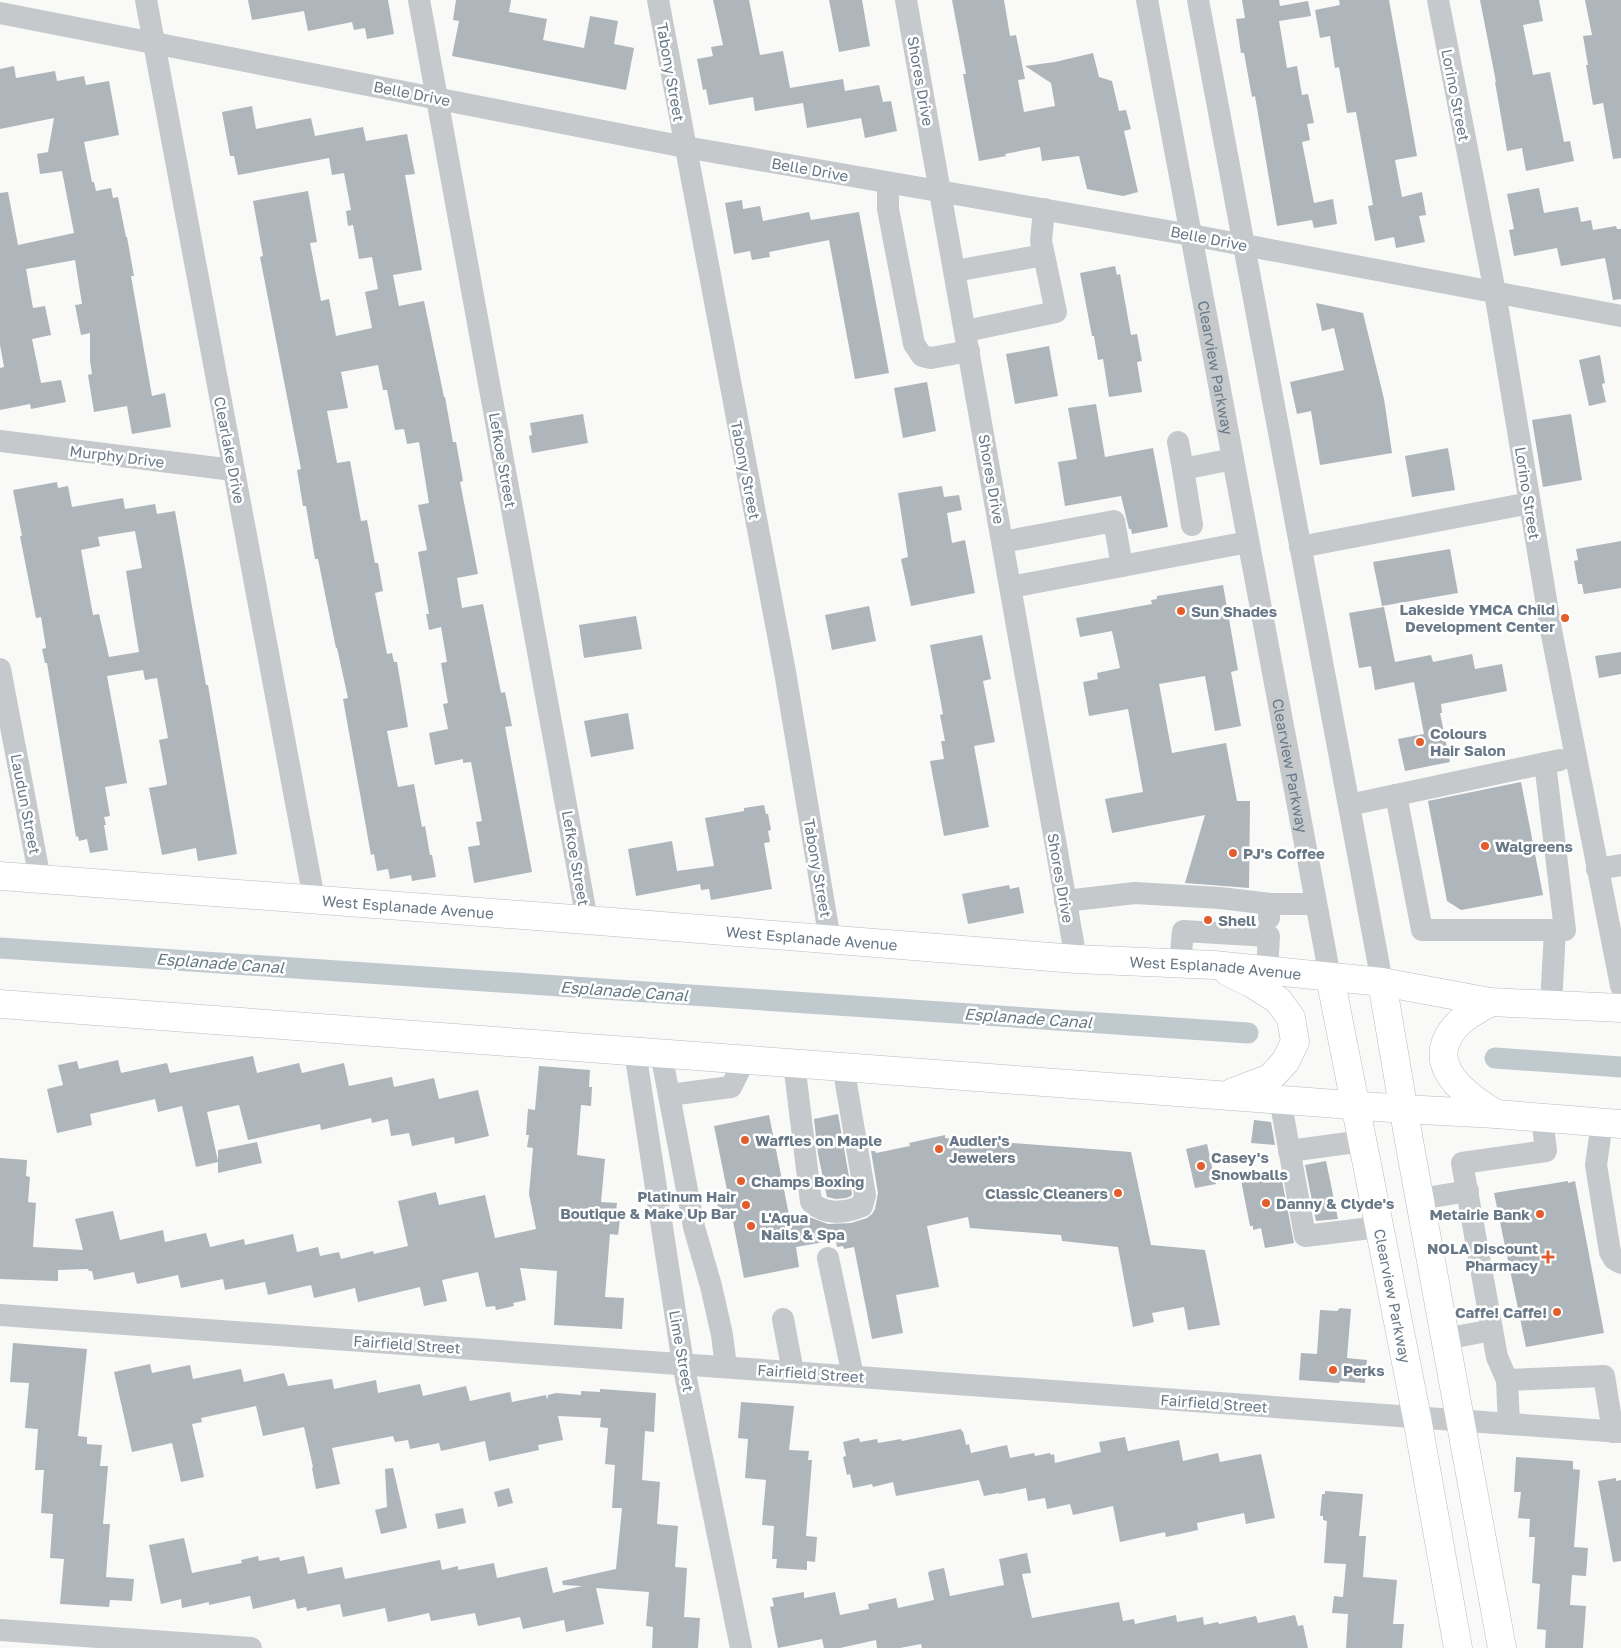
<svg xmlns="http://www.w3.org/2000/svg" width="1621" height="1648" font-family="'Golos Text',sans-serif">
<rect width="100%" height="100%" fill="#f9f9f7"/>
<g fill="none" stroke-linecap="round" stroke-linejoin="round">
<g stroke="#c0c9ce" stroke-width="21">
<path d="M0,948L1248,1033"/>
<path d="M1495,1058L1621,1067"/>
</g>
</g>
<g fill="#aeb5bb" fill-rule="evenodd">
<path d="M248,0H388L394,34L367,39L365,28L354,30L352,22L308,31L304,11L252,20Z"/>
<path d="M456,0H511L509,12L547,19L543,40L584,48L590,16L618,21L614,44L634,48L626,90L452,56L459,21L453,20Z"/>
<path d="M713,0H749L760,55L783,51L790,88L843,79L845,91L879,85L883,102L891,101L897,131L865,138L861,118L807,128L803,103L755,111L753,97L709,105L706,89L703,90L697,59L713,56L711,47L723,45Z"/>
<path d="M829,0H862L870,46L839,52Z"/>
<path d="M952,0H1004L1010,36L1016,35L1025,79L1018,80L1024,112L1055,106L1051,83L1025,66L1055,62L1093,53L1099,77L1112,81L1119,111L1126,110L1131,129L1124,131L1138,192L1123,196L1087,189L1079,156L1042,161L1040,147L1005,154L1006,156L979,161L963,74H966Z"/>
<path d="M1242,0H1279L1280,6L1308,1L1311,16L1279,21L1287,68L1297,66L1302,95L1308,94L1314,123L1307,124L1310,140L1302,142L1314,203L1333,199L1337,224L1314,228L1312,220L1277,226L1255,96L1252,97L1244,53H1241L1236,19L1245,18Z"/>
<path d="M1339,0H1389L1417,156L1395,160L1402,197L1422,192L1426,215L1419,216L1425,242L1396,248L1394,237L1375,241L1368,206L1373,205L1356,112L1347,113L1339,67L1335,68L1330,36L1320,38L1315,10L1340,5Z"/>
<path d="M1480,0H1539L1543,21L1523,25L1533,75L1550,72L1564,142L1570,141L1574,161L1526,171L1522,148L1507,151L1495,82H1496Z"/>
<path d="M1585,0H1621V158L1613,159L1603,103L1593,105L1586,65H1588L1583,36L1592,35Z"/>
<path d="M14,66L16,78L55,71L57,81L84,76L86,85L109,81L119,135L84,142L92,182H94L96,191L111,188L113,198L118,197L126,237H127L134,276H131L152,396L165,393L171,427L132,434L127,406L94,412L88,375L92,374L90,361V333L81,335L75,305L82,304L75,260L26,269L33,308L45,306L51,335L32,339L41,383L61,380L66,402L31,409L30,404L0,410V368L4,367L0,345V193L8,192L18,245L74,233L62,171L40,174L37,154L48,152L54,118L0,129V69Z"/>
<path d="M252,106L256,129L311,118L315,136L363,127L366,141L407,134L415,174L405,175L422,270L393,275L399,306L424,301L444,397H445L453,442H456L463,481L460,482L478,574L457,578L462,608L483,604L501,693L505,692L512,726L505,727L532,872L474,883L468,847L480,845L476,822L482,821L471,762L463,763V759L435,765L429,733L448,729L443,704L448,703L441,663L447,662L441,627L429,630L426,614H429L418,552L427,550L418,505L429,503L419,442L407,444L404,429L395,430L387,390H383L378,365L341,372L348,408L327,411L337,463L350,461L361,521L367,520L375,563H378L383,591L375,593L387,654L392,653L394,662H397L408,727L387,731L398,787L414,784L422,827L425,826L430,855H432L436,877L412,881L411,875L390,879L388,869L377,871L374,854L371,855L343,699L348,698L337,648H336L318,559H315L306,506H303L297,470L301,469L260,257L263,256L253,201L308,191L317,242L310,243L321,301L329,299L336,336L372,328L365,292L378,289L372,257L359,259L353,225L348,226L346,211L351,210L344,173L332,175L329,158L238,175L234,156H230L222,112Z"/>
<path d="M1539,188L1544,213L1578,207L1581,222L1591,220L1593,230L1616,226L1617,229H1621V299L1613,300L1605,258L1561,266L1557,248L1514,256L1509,230L1514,229L1507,194Z"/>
<path d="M742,200L743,209L760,206L763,221L809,212L811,220L859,212L889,373L855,379L829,240L769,252L770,257L752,260L750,251L734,254L725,203Z"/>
<path d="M1115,266L1117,275L1120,274L1131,335L1137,334L1142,361L1137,362L1142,392L1109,397L1103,359L1098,360L1094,336H1092L1080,273Z"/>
<path d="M1316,303L1363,313L1384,399L1392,453L1320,465L1311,411L1297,414L1290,382L1344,370L1334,328L1322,331Z"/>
<path d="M1049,346L1058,396L1015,404L1006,354Z"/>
<path d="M1600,355L1605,383L1602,384L1606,402L1589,406L1579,360Z"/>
<path d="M927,382L936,431L903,438L894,388Z"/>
<path d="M1096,404L1105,457L1153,448L1168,527L1132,534L1131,529H1129L1121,496L1065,506L1058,462L1077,459L1068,408Z"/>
<path d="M583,414L588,443L532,453L529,436L532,435L530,423Z"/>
<path d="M1571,414L1582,480L1543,487L1532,420Z"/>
<path d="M1448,448L1455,490L1412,497L1405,456Z"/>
<path d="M57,482L58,488L68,486L72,507L123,498L125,509L155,504L157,514L175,511L206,685H208L237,854L198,861L196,848L162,855L149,788L166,785L167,783L159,740L168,738L157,678L145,680L143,670L107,676L127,783L105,787L110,816L104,817L106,825H104L108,850L90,853L87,839L79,841L78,836L76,837L47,663H45L42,649L46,648L41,617L36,618L20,536H22L13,490ZM135,531L142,568L126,571L139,652L109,657L99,614L93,615L81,550L100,546L98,537Z"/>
<path d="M942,486L944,497L959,495L962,510L947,513L952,543L965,540L975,593L911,606L901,559L908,557L898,493Z"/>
<path d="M1621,541V588L1584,594L1582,584H1578L1574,561L1578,560L1576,549Z"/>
<path d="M1450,549L1458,593L1382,606L1373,562Z"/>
<path d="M1223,585L1238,670L1231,672L1241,726L1215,731L1205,676L1159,684L1172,753L1226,743L1237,801H1250L1249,888L1185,883L1205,815L1112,833L1105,799L1143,792L1128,709L1089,716L1083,682L1098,679L1097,673L1120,668L1112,631L1080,637L1076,618L1152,604L1151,600L1157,599V596Z"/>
<path d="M869,606L876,641L832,650L825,615Z"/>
<path d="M1384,607L1395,662L1431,655L1433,662L1472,654L1475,669L1502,664L1507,691L1441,704L1442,713H1440L1450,762L1405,771L1398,739L1424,734L1414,682L1375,690L1371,666L1359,668L1349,613Z"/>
<path d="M636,616L642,649L584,658L579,625Z"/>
<path d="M982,635L991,679L983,681L995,742L974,746L989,827L944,836L930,761L944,759L941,741H945L940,715L943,714L930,645Z"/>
<path d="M1621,652V674L1599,678L1595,656Z"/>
<path d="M628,713L634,749L591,757L584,721Z"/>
<path d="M1521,782L1543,895L1461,910L1447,901L1428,801Z"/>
<path d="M764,805L766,814H768L771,830L768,831L770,842L764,843L772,889L711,900L709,889L701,890L700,884L636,896L628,849L672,841L677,871L714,866L705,818L744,811V808Z"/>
<path d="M1009,885L1010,889L1019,887L1024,913L968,924L962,894Z"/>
<path d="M253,1056L257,1073L299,1063L302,1073L344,1063L349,1086L392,1077L394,1087L434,1078L439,1099L478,1090L489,1136L455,1144L454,1137L412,1146L409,1133L391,1136L388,1119L372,1123L371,1118L321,1130L320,1124L248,1140L239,1105L207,1112L218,1161V1150L257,1142L262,1163L218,1173V1162L196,1167L182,1106L158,1112L155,1099L90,1114L92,1125L57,1133L47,1089L63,1085L58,1065L77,1061L79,1069L118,1060L121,1073L167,1063L170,1073Z"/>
<path d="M539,1066L590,1070L589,1087H592L591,1106L581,1105L577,1155L605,1159L601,1202L617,1203L615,1218L620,1219L618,1235L610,1234L605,1297L624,1298L622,1329L554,1325L557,1271L520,1268L526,1300L513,1303L514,1306L496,1310L495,1306L486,1307L478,1272L442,1280L447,1301L424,1306L420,1287L358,1302L355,1288L314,1298L311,1285L268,1295L265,1282L225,1290L223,1279L181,1288L178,1275L137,1284L134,1272L94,1280L92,1271H89L88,1269L58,1270V1281L0,1279V1158L27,1160L26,1176L30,1177L28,1202L36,1203L33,1247L83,1250L75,1219L113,1211L120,1240L163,1230L165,1242L206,1233L210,1247L244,1239L245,1245L293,1234L297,1252L318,1247L320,1256L339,1252L341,1259L373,1251L374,1254L408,1246L398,1201L436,1192L439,1205L485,1195L495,1238L536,1229L529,1194L533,1148L527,1147L529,1135H526L528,1109L535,1110Z"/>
<path d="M838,1114L852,1194L851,1196L846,1198L836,1199L827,1197L818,1154L814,1119Z"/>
<path d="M769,1115L789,1215L809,1217L828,1224L851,1223L867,1218L872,1214L875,1209L878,1193L871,1151H875L876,1153L910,1146L909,1143L945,1135V1138L1131,1152L1151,1245L1205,1250L1220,1325L1188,1330L1184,1307L1152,1313L1154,1322L1133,1327L1118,1247L1062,1241L1061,1235L970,1228L968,1217L927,1226L939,1287L896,1295L903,1333L872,1339L854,1247L844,1249L843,1246L837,1247L836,1240L796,1247L799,1267L744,1278L732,1216L720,1218L717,1202L729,1200L714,1126Z"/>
<path d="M1254,1120L1271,1122L1275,1145L1251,1143Z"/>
<path d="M1207,1144L1216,1184L1195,1188L1186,1149Z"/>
<path d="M1326,1161L1338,1219L1316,1221L1305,1165Z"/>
<path d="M1280,1170L1294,1243L1265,1248L1261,1228L1253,1230V1226H1250L1241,1180L1251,1178V1175Z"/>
<path d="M1568,1181V1183L1575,1181L1604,1333L1526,1347L1494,1193Z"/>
<path d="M1340,1308L1351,1309L1347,1358L1367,1360L1365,1383L1340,1381L1339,1383L1299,1380L1301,1353L1317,1354L1320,1310L1337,1311Z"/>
<path d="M13,1343L87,1349L78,1436L87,1437V1444L102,1445L100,1466H108L103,1524H110L106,1577L134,1579L132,1601L110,1600L109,1607L60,1604L64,1559L50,1558L53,1514L41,1513L44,1470H35L38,1429L25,1428L29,1383L10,1382Z"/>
<path d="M150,1364L152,1373L190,1365L193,1379L241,1369L244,1382L284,1373L288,1386L332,1379L334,1389L376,1380L378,1393L420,1384L423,1396L466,1386L470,1401L510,1392L512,1402L546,1395L547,1400L548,1395L556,1393L581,1395V1391L600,1392V1389L656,1393L654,1432L645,1431L642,1480L660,1482L657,1524L678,1526L675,1567L687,1568L684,1617L700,1618L698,1648H652L653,1627L646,1626L649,1592L596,1588L604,1624L566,1632L564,1620L523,1629L520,1617L478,1626L475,1613L431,1621L429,1613L388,1622L385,1608L343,1617L340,1604L307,1611L306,1607L297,1609L295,1599L253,1609L250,1596L209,1605V1602L182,1608L181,1599L161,1604L149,1545L184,1538L192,1573L242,1563L241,1560L258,1556L259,1561L279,1557L280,1561L304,1556L308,1574L342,1567L345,1579L440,1560L442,1570L458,1566V1570L494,1563L497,1578L547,1567L553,1593L582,1586L563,1585L562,1581L616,1569L622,1508H612L615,1465L605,1464L608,1428L600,1427L601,1418L558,1416L563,1440L538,1445L539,1450L489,1461L485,1441L441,1451L439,1443L410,1449L408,1440L395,1442L393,1436L332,1448L340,1484L316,1489L312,1468L313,1467L304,1427L263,1436L256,1406L201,1418L202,1422L192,1424L204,1477L181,1482L172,1443L132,1452L114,1372Z"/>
<path d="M741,1402L794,1406L789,1450L809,1451L808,1460H812L806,1536L817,1537L815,1562L807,1561V1570L776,1568L777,1559H772L774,1526L762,1525L766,1480L745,1478L748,1439L738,1438Z"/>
<path d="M961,1429L962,1432L963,1431L966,1445L969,1444L971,1453L1007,1445L1010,1458L1034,1453L1035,1456L1050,1453L1051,1455L1054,1454L1055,1463L1101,1452L1099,1442L1125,1437L1128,1451L1179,1440L1183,1461L1218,1453L1220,1462L1261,1454L1275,1518L1246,1524L1244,1513L1197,1523L1198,1530L1166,1537L1165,1532L1120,1542L1113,1506L1073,1515L1070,1504L1047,1509L1045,1498L1028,1501L1026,1488L999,1494V1493L984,1496L979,1480L896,1496L893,1482L873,1487L872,1484L853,1488L850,1474L847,1475L843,1457L846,1456L843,1442L859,1438L860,1442L877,1439L878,1443L901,1439L902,1441Z"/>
<path d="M1516,1457L1573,1461V1469L1580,1470L1574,1547L1588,1548L1586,1576L1572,1575L1570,1605L1586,1606L1583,1648H1545L1546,1630L1537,1629L1540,1584L1532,1583L1535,1537H1529L1530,1519L1518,1518L1521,1492H1514Z"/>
<path d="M393,1468L407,1528L381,1534L375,1510L387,1507L385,1469Z"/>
<path d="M1616,1478V1481L1621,1480V1561L1613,1562L1598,1481Z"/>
<path d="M509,1488L513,1503L498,1507L494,1492Z"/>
<path d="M1325,1491L1363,1494L1359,1536H1366L1363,1577L1397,1580L1393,1624H1404L1402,1648H1346L1348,1614L1332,1613L1334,1596L1343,1597L1346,1564L1324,1563L1327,1521L1323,1520V1516H1320L1322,1494H1325Z"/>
<path d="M463,1508L466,1523L438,1529L435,1514Z"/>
<path d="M1027,1553L1031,1573L1022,1574L1032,1618L1119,1602L1123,1621L1134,1619L1135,1624L1176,1615L1177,1622L1203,1617L1204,1625L1218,1622L1219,1624L1256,1616L1258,1623L1295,1615L1298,1626L1303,1625L1308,1648H922L921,1644L900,1648H877L876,1640L840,1648H824L822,1639L778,1648L770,1607L774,1606L772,1598L804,1592V1598L835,1592L840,1615L869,1609L868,1604L896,1598L898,1608L934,1600L928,1573L930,1571L944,1568L950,1596L1004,1585L999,1559Z"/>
</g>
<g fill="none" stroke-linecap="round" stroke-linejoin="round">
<defs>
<g id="major">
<path id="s2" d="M0,876L587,920L1076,959L1214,965L1382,982L1490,1002L1621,1008"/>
<path d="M1228,972L1251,983L1278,1000L1291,1018L1295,1042L1285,1062L1270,1078L1233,1092"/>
<path id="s3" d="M1330,977L1417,1418L1458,1648"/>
<path d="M1382,982L1409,1141L1502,1648"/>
<path d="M1490,1002C1481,1008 1471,1013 1463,1019C1418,1059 1460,1092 1496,1114"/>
<path d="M0,1004L1404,1109L1496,1114L1621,1124"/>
</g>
</defs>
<use href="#major" stroke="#b8bcc0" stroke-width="29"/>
<g stroke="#c5c9cc" stroke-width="22">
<path d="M146,0L314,899"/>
<path d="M419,0L587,920"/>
<path d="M658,0L785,672L830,940"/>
<path d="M906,0L1076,959"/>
<path id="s1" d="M1147,0L1330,977"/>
<path d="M1198,0L1382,982"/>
<path d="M1438,0L1495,292L1551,630L1621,986"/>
<path d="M0,13L685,147L1191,235L1621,316"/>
<path d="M888,183V209L914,344L922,356L931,358L969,351"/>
<path d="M955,271L1044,255"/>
<path d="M966,331L1056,312L1041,241L1044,209"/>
<path d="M0,441L233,470"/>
<path d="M1178,442L1183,469"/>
<path d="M1192,525L1183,469L1233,459"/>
<path d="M1003,542L1114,521L1122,566L1011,587"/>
<path d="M1300,547L1530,503"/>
<path d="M1122,566L1248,542"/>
<path d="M0,669L40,879"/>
<path d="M1396,795L1422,930H1565L1545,763"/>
<path d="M1349,805L1560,760"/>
<path d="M1597,869L1621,865"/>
<path d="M1065,901L1135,893L1220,898L1270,904"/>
<path d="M1269,918L1270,904H1316"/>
<path d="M1180,963L1183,931L1269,936L1267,971"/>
<path d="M1551,1005L1555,930"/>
<path d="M635,1051L683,1364L741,1648"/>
<path d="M661,1053L694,1227L711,1286L722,1335L726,1367"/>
<path d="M794,1063L811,1202C826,1216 845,1213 862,1206L865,1195L843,1066"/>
<path d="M669,1095L731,1087L745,1059"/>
<path d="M1280,1099L1305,1236L1379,1227"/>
<path d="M1602,1122L1596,1165L1610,1252L1614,1259L1621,1263"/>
<path d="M1289,1151L1363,1141"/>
<path d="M1420,1199L1468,1191"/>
<path d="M828,1258L853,1376"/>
<path d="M0,1315L1621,1432"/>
<path d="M783,1319L793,1372"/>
<path d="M1445,1339L1492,1330"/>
<path d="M1507,1380L1497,1357L1462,1163L1546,1151L1542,1117"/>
<path d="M1509,1424L1507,1380L1604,1376L1613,1432"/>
<path d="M0,1630L251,1648"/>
</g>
<use href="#major" stroke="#fff" stroke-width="28"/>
</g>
<g fill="#e35d2c" stroke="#fff" stroke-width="2">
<circle cx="1181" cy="611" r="5"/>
<circle cx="1565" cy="618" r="5"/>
<circle cx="1420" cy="742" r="5"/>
<circle cx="1485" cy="846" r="5"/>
<circle cx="1233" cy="853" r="5"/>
<circle cx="1208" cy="920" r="5"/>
<circle cx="745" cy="1140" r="5"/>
<circle cx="939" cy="1149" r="5"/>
<circle cx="1201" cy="1166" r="5"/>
<circle cx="741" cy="1181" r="5"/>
<circle cx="1118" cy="1193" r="5"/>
<circle cx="1266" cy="1203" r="5"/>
<circle cx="746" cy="1205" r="5"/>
<circle cx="1540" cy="1214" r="5"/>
<circle cx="751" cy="1226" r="5"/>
<path d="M1545.5 1249.5h5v5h5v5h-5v5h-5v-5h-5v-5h5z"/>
<circle cx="1557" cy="1312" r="5"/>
<circle cx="1333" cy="1370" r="5"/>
</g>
<g text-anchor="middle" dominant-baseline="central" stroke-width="5" stroke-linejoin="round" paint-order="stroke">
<g font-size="15" fill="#687887" stroke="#fff">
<text transform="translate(671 72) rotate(80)">Tabony Street</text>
<text transform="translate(921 81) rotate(80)">Shores Drive</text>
<text transform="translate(412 93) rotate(11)">Belle Drive</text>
<text transform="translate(1456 95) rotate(79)">Lorino Street</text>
<text transform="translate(810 169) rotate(10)">Belle Drive</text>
<text transform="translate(1209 238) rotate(11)">Belle Drive</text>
<text stroke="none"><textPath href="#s1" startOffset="374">Clearview Parkway</textPath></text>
<text transform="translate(230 450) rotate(79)">Clearlake Drive</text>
<text transform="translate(117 456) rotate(7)">Murphy Drive</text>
<text transform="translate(503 460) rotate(80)">Lefkoe Street</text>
<text transform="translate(746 470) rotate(79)">Tabony Street</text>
<text transform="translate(992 479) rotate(80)">Shores Drive</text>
<text transform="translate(1528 493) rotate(81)">Lorino Street</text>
<text stroke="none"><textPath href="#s1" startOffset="779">Clearview Parkway</textPath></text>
<text transform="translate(26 804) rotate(79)">Laudun Street</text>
<text transform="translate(576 858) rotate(80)">Lefkoe Street</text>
<text transform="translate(818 868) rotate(80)">Tabony Street</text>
<text transform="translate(1061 878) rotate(80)">Shores Drive</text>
<text stroke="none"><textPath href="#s2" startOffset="409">West Esplanade Avenue</textPath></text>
<text stroke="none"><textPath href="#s2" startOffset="814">West Esplanade Avenue</textPath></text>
<text stroke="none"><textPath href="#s2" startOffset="1219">West Esplanade Avenue</textPath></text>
<text stroke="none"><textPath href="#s3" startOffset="325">Clearview Parkway</textPath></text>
<text transform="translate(407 1344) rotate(4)">Fairfield Street</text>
<text transform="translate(682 1351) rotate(80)">Lime Street</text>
<text transform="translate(811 1373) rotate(4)">Fairfield Street</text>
<text transform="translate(1214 1403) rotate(4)">Fairfield Street</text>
</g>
<g font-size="15" font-weight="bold" fill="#687887" stroke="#fff" text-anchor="start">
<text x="1555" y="609" text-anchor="end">Lakeside YMCA Child<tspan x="1555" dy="17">Development Center</tspan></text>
<text x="1191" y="611">Sun Shades</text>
<text x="1430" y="733">Colours<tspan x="1430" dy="17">Hair Salon</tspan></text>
<text x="1495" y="846">Walgreens</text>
<text x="1243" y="853">PJ's Coffee</text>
<text x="1218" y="920">Shell</text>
<text x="755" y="1140">Waffles on Maple</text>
<text x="949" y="1140">Audler's<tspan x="949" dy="17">Jewelers</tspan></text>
<text x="1211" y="1157">Casey's<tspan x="1211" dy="17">Snowballs</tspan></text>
<text x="751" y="1181">Champs Boxing</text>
<text x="1108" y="1193" text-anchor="end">Classic Cleaners</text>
<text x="736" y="1196" text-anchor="end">Platinum Hair<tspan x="736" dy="17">Boutique &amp; Make Up Bar</tspan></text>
<text x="1276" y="1203">Danny &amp; Clyde's</text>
<text x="1530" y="1214" text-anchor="end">Metairie Bank</text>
<text x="761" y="1217">L'Aqua<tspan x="761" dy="17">Nails &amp; Spa</tspan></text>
<text x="1538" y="1248" text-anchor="end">NOLA Discount<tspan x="1538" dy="17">Pharmacy</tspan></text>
<text x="1547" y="1312" text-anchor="end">Caffe! Caffe!</text>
<text x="1343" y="1370">Perks</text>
</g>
<g font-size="16" font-style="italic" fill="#647983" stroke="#fff">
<text transform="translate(220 963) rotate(4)">Esplanade Canal</text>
<text transform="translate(624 991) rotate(4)">Esplanade Canal</text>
<text transform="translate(1028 1018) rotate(4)">Esplanade Canal</text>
</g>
</g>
</svg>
